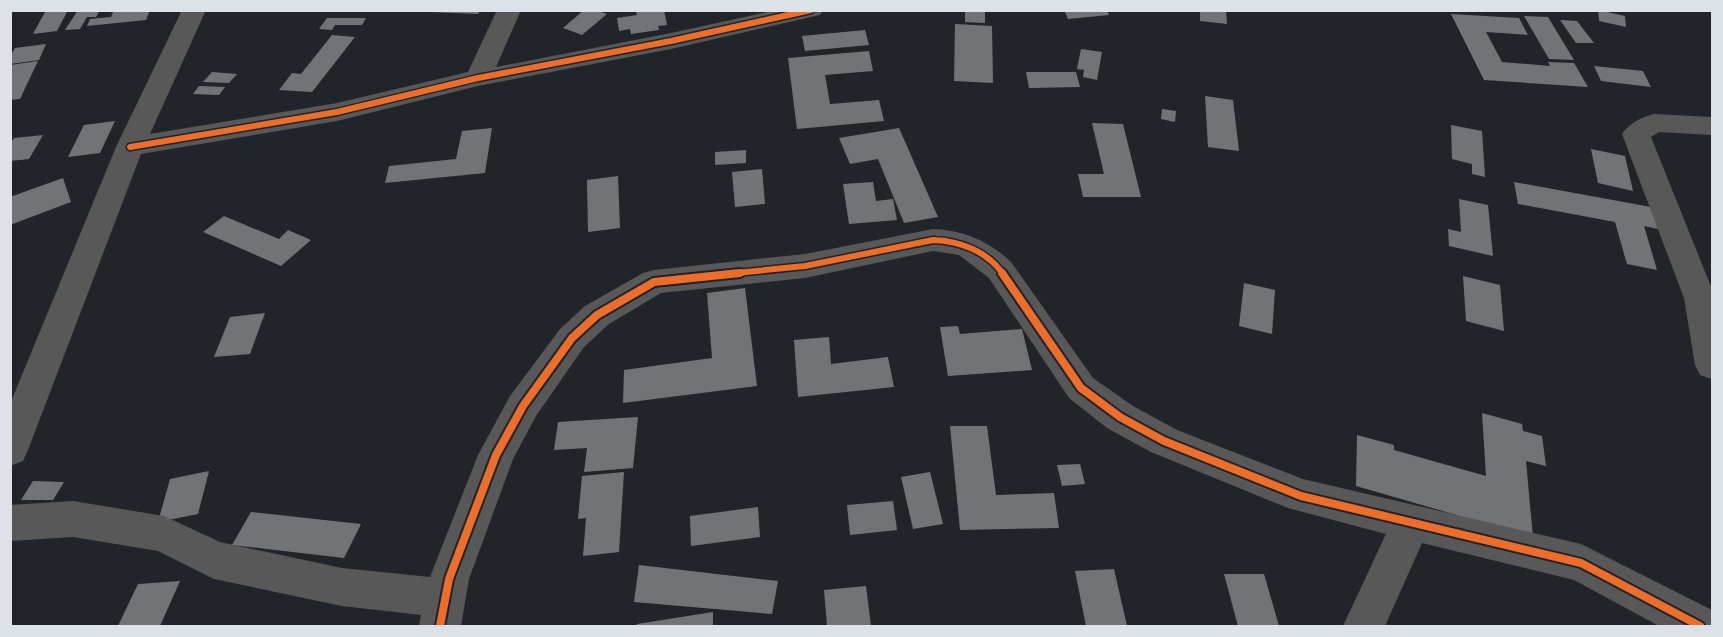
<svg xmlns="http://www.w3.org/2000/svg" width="1723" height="637" font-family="Arial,sans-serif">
<rect width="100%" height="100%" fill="#21252a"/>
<g fill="#727377">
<path d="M68,10L57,31L33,34L45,12Z"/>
<path d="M78,10H100L96,17H87L80,29L65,30Z"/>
<path d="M114,10H150L146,20L87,26L90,19L111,17Z"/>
<path d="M431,10H481L478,14L431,12Z"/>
<path d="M584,10H595L607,14L582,35L563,28Z"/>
<path d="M636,10H664L667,25L658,26L659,30L631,34L630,29L619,31L617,18L637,15Z"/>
<path d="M965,10H985V23L965,22Z"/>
<path d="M1064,10H1107L1109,15L1068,19Z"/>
<path d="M1200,10H1226L1227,24L1200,21Z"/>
<path d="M1598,10L1625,16L1626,27L1599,21Z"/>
<path d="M1451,14L1519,18L1528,35L1486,32L1502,62L1550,66L1548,62L1574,63L1588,87L1484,80Z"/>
<path d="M1524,16L1548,17L1574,60L1549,59Z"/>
<path d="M327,18H366L362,25H335L332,30L319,29Z"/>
<path d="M1560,20L1577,21L1594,43H1576Z"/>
<path d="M955,24L992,26L993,83L954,81Z"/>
<path d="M865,30L869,45L805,51L802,36Z"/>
<path d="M332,35L355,37L312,92L279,90L292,73L301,74Z"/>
<path d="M46,44L39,60L10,64V57L15,48Z"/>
<path d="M1081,49L1102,52L1097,80L1083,77L1084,70L1077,69Z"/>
<path d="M869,51L873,71L825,75L830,104L879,100L884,121L797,129L788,58Z"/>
<path d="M38,61L20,99L10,100V65Z"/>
<path d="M1594,66L1643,71L1651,87L1601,81Z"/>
<path d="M212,72L237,74L229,83L203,82Z"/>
<path d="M1026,72H1076L1080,87L1029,88Z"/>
<path d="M199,86L225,87L219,95L193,94Z"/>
<path d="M1205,96L1233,100L1239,151L1208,147Z"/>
<path d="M1162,109L1176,111L1175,122L1161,119Z"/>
<path d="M115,121L100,153L68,157L84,125Z"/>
<path d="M1092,123L1123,124L1141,197H1083L1078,174H1104Z"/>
<path d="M1451,125L1482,131L1485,177L1472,174V164L1452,159Z"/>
<path d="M492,128L485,173L385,183L389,166L456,159L462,131Z"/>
<path d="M899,128L938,217L904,223L878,159L850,164L839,138Z"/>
<path d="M43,135L29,159L10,161V143L14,138Z"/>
<path d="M1591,149L1625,156L1633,191L1598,183Z"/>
<path d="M746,150V163L715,165V152Z"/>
<path d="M762,169L765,204L735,207L732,172Z"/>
<path d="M618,176L620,228L588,232L587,180Z"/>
<path d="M63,178L71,202L10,225V197Z"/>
<path d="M873,182L876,201L893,199L897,220L849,224L843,184Z"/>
<path d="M1514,182L1651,207L1658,229L1644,226L1657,270L1627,264L1615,222L1518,204Z"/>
<path d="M1459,199L1488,205L1493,256L1449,246L1448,229L1461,232Z"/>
<path d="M224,216L279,239L288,230L311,240L281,266L203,232Z"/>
<path d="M1463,276L1500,285L1504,331L1466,321Z"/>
<path d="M1244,283L1275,290L1272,334L1239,326Z"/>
<path d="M745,288L757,386L623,403L624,370L712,358L707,293Z"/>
<path d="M265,313L250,354L214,357L230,317Z"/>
<path d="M958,326L960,334L1022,329L1032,370L948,376L940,327Z"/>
<path d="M829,337L831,364L888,357L894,387L798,397L794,340Z"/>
<path d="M1482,413L1522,424L1523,431L1542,436L1546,466L1526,461L1533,537L1356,486L1357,435L1394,445V450L1486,476Z"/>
<path d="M638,417L633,468L584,472L587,448L554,450L558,422Z"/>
<path d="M950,426H987L996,495L1054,493L1059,528L960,530Z"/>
<path d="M1080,464L1085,484L1062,486L1057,465Z"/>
<path d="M209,471L198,514L158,522L170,479Z"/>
<path d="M624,472L619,552L583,556L586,518L578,519L582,476Z"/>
<path d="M930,472L943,524L913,529L901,477Z"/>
<path d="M33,481L64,482L53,500H21Z"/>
<path d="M893,501L897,530L850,535L847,505Z"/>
<path d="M758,507L760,537L691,546L690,516Z"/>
<path d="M251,512L361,524L344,558L232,545Z"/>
<path d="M639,565L778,581L772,614L634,602Z"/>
<path d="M1114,569L1127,626H1086L1075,571Z"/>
<path d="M1224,574H1264L1279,626H1238Z"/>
<path d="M180,581L160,626H118L138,584Z"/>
<path d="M866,586L871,626H827L824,590Z"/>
<path d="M713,612V626H637V624Z"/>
</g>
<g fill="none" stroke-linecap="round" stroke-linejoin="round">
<g fill="#575857" fill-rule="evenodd">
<path d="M182,10H206L150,134L337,103L468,72L497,10H521L496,67L671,33L776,10H823L820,15L811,17L671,49L478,86L337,121L141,154L28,450L23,461L10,466V404L116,147Z"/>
<path d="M1654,114L1712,117V135L1659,132L1651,137L1712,289V379L1700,375L1695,365L1684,298L1622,134C1629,123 1642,117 1654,114Z"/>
<path d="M933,229C964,230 989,241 1011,262L1093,378L1133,406L1177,430L1303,479L1581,544L1712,610V626H1659L1574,580L1422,543L1385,626H1343L1386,534L1288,508L1151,452L1107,428L1069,398L989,278L959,255L933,251L805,278L661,293L609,324L584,347L536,416L513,459L469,579L461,626H419L421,615L342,606L214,579L158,551L73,537L10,541V505L73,501L164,516L220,542L342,568L430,577L478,455L510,396L560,329L585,306L643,273L654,270L805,254Z"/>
</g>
<defs>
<g id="cycleway-far1">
<path d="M130,147L337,112L478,78L671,41L811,10"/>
<path d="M726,274L805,266L933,240C960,241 987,251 1003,274"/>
</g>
<g id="cycleway">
<path d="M1002,273L1081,388L1120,417L1164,441L1301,496L1581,563L1700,626"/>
<path d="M440,626L449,579L496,455L523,406L572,338L597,315L654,282L740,273"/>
</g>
</defs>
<use href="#cycleway-far1" stroke="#1d242e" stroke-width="9"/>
<use href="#cycleway" stroke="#1d242e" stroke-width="12"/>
<use href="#cycleway-far1" stroke="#ee6e29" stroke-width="6"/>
<use href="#cycleway" stroke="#ee6e29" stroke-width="8"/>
</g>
<rect width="1723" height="637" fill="none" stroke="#dde1e8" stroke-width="24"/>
</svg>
